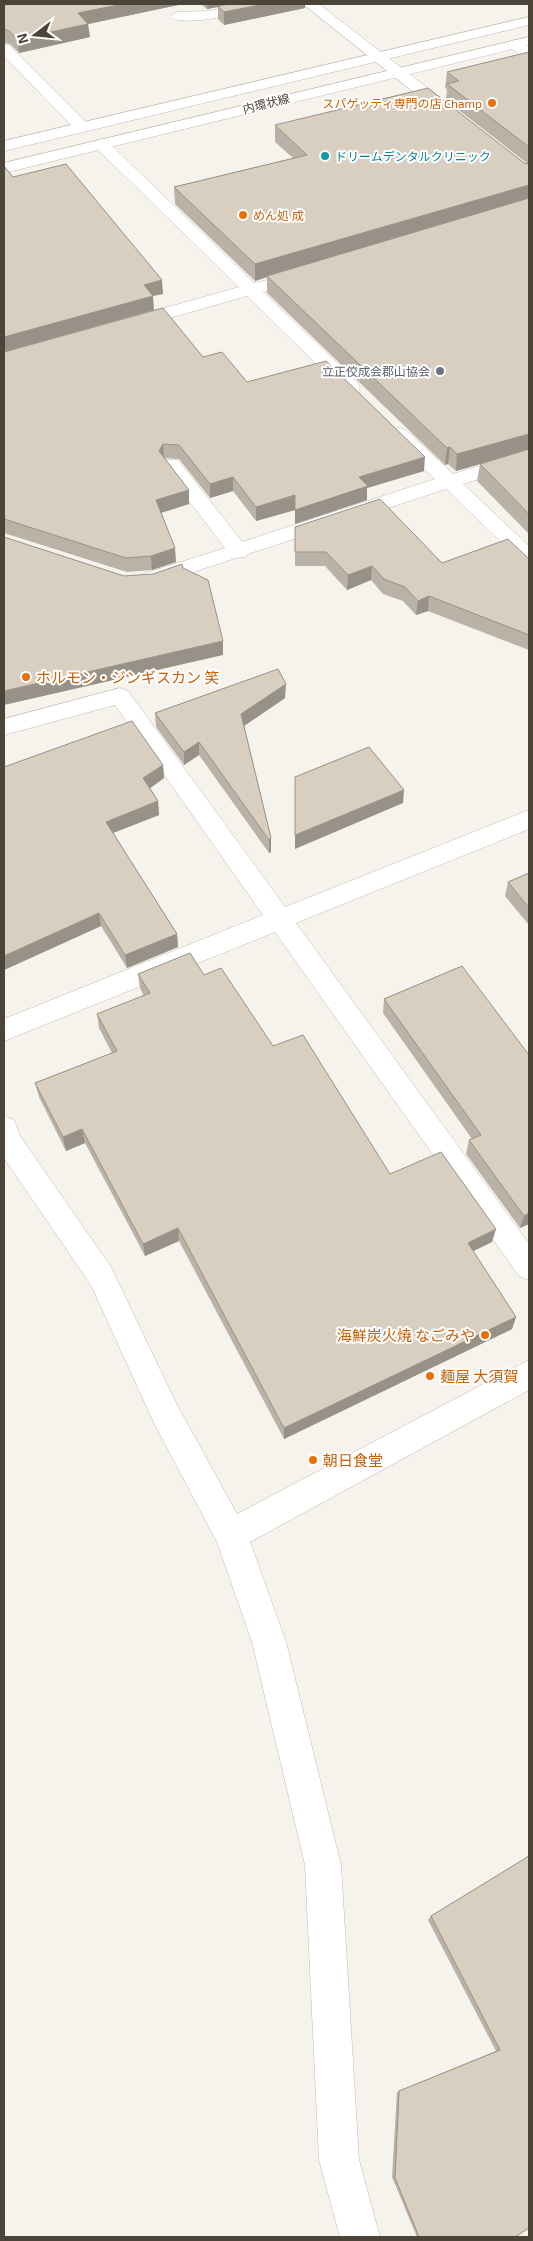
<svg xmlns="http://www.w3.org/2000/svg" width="533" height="2241" font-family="'Exo 2','Noto Sans JP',sans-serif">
<rect width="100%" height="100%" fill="#f6f3ec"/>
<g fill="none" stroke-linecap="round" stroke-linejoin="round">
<defs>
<g id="minor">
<path d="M242,4H268L266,7C250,11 180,29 170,16L177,12L210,11Z"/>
<path d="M303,4H319L457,111L459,114L457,117H445Z"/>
<path d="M516,40L529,47V58C522,57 513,51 509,44L511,41Z"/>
<path d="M4,44L9,45L88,124L90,127L88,130H76L4,56Z"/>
<path d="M101,139L107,141L254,283L267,280L273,281L276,285L273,289L263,292L358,383L360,387L358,391H344L247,296L138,327H126L123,323L126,319L239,287L95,147L93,144Z"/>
<path d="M399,428L406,430L453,474L529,451V463L463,484L529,546V564L522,562L446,489L248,554L246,557L236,558L157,584L150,586L143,584L139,579L143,574L225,548L164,468L161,464L164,460H178L242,542L435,479L392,438L389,434L392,430Z"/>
<path d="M120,688L128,691L285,907L529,810V829L296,923L529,1244V1280L519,1276L275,932L4,1041V1019L263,915L115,705L4,735V719Z"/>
<path d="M4,1116L14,1120L20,1136L111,1267L176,1403L237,1514L529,1360V1390L250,1542L286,1642L341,1865L359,2160L380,2237H340L319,2160L305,1865L252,1642L217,1542L154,1423L91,1285L4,1158Z"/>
</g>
<g id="tertiary">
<path d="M529,17V25L4,151V141Z"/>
<path d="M529,37V45L4,173V163Z"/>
</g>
</defs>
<use href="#minor" stroke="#c2bbae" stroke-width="1"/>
<use href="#tertiary" stroke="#c2bbae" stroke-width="1"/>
<use href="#minor" fill="#fff" fill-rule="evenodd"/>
<use href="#tertiary" fill="#fff" fill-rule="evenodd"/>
</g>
<g fill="#bab2a6">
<path d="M4,4H183L88,24L90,37L19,53L10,44L4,43Z"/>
<path d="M201,4H305V8L224,25L218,19V7L207,9Z"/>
<path d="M529,52V534L477,481L480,464L490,461L456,471L448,464L445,465L267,293V277L255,281L175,204L174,187L293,158L275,142V125L528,164L446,100L447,89L445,88L447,72Z"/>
<path d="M4,352L203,357L247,382L424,471L367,488V500L295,524V510L256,521L233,491L210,498L179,459L164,458L189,504L161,513L176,562L152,570L127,572L4,533Z"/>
<path d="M295,527L442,563L529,559V650L428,611L416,615L403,601L383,594L371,580L347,590L325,566H295Z"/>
<path d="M285,698L244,726L271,838V852L269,853L199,755L184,765L156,727L155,713Z"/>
<path d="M163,765L164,778L150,788L158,801L159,815L113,833L177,934L178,947L127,968L101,926L4,970Z"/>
<path d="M529,873V925L505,896L508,882Z"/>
<path d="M462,966L529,1224L520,1228L466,1154L469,1140L472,1139L383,1013L384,999Z"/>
<path d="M138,974L204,975L273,1046L390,1174L492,1242L473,1251L516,1317L512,1329L284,1439L179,1241L145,1256L85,1143L66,1151L39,1097L35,1083L112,1053L99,1028L97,1014L144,996L140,988Z"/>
<path d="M529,1856L515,2237H417L392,2177L397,2092L496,2051L428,1920L431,1916Z"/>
</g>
<g fill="#979187">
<path d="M123,4H183L88,24L90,37L19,53L18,39L78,13Z"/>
<path d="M207,4H234L207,9Z"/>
<path d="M265,4H305V8L224,25V12Z"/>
<path d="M529,185V201L267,276V277L255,281V264Z"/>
<path d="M162,280L163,294L153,296L154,310L4,352V337L144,285Z"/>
<path d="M529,434V450L456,471L457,454Z"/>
<path d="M163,444L164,458L159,451Z"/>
<path d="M450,447L448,464L445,465L447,448Z"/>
<path d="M425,457L424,471L367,488V500L295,524V510L359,477Z"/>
<path d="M233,477V491L210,498V484Z"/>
<path d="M189,490V504L157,514L156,500Z"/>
<path d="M295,495V510L256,521V507Z"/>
<path d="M175,548L176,562L152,570L151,556Z"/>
<path d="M372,566L371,580L347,590L348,575Z"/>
<path d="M429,596L428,611L416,615L418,601Z"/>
<path d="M223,641V655L4,705V691Z"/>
<path d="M286,684L285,698L241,728V714Z"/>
<path d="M199,742V755L184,765V752Z"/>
<path d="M163,765L164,778L145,792L143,778Z"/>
<path d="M404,790L403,803L295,849V835Z"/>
<path d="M158,801L159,815L108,835L106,822Z"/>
<path d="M271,838V852L269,853V840Z"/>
<path d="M99,913L101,926L4,970V956Z"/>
<path d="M177,934L178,947L127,968L125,955Z"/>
<path d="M82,1129L85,1143L66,1151L63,1137Z"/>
<path d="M529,1213V1224L520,1228L524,1216Z"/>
<path d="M178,1228L179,1241L145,1256L143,1244Z"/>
<path d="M496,1229L492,1242L465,1255L468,1243Z"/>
<path d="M516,1317L512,1329L284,1439V1428Z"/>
</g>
<g fill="#d8cfc1" stroke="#979187">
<path d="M4,4H123L78,13L88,24L18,39L9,31L4,29Z"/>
<path d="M230,4H265L224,12L218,6Z"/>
<path d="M529,52V147L447,84L459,81L447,72Z"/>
<path d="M428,88L524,163L529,164V185L255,264L174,187L307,155L275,125Z"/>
<path d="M66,164L162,280L144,285L153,296L4,337V166L13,177Z"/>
<path d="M529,198V434L457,454L450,447L447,448L267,276Z"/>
<path d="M163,308L203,357L222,352L247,382L326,361L425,457L359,477L368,486L295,510V495L256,507L233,477L210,484L179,445L163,444L159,451L189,490L156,500L175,548L151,556L126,558L4,519V352Z"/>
<path d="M529,449V514L480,464Z"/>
<path d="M380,499L442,563L508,539L529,559V635L429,596L418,601L405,587L384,579L372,566L348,575L326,552H295V527Z"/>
<path d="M4,537L124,576L153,574L182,564L183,568L208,580L223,641L4,691Z"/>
<path d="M278,669L286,684L241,714L271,838L269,840L199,742L184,752L155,713Z"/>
<path d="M132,721L163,765L143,778L158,801L106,822L177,934L125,955L99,913L4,956V767Z"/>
<path d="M369,747L404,790L295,835V777Z"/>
<path d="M529,873V908L508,882Z"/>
<path d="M190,953L204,975L221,968L273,1046L303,1035L390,1174L441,1152L496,1229L468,1243L516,1317L284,1428L178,1228L143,1244L82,1129L63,1137L35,1083L117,1051L97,1014L150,993L138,974Z"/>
<path d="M462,966L529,1055V1213L524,1216L469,1140L481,1135L384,999Z"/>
<path d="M529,1856V2228L515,2237H419L395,2178L399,2091L500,2050L431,1916Z"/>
</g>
<g fill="#e8710a" stroke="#fff" stroke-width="2">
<circle cx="492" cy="103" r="5"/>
<circle cx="243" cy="215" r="5"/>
<circle cx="26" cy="677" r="5"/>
<circle cx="485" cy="1335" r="5"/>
<circle cx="430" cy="1376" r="5"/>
<circle cx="313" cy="1460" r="5"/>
</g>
<circle fill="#0f9aa8" stroke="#fff" stroke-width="2" cx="325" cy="156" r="5"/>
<circle fill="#6b7280" stroke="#fff" stroke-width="2" cx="440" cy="371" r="5"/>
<g text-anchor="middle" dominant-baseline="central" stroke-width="4" stroke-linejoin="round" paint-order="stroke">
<g font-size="12" fill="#4b4439" stroke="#fff">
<text transform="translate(266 103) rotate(-14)">内環状線</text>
</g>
<g font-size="12" fill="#c56008" stroke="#fff" text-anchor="end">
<text x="482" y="103">スパゲッティ専門の店 Champ</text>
<text x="253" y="215" text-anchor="start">めん処 成</text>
</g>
<g font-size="12" fill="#0d838f" stroke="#fff" text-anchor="start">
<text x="335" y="156">ドリームデンタルクリニック</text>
</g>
<g font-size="12" fill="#5b616d" stroke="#fff" text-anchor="end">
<text x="430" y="371">立正佼成会郡山協会</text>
</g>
<g font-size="15" fill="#c56008" stroke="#fff" text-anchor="start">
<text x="36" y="677">ホルモン・ジンギスカン 笑</text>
<text x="475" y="1335" text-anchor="end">海鮮炭火焼 なごみや</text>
<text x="440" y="1376">麺屋 大須賀</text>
<text x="323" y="1460">朝日食堂</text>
</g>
</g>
<rect width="533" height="2241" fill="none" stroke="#4b4439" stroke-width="10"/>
<g transform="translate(35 35) rotate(254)" stroke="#ffffff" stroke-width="4" paint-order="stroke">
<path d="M0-4L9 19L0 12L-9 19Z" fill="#4b4439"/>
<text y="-8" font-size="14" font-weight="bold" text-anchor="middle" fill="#4b4439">N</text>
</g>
</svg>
